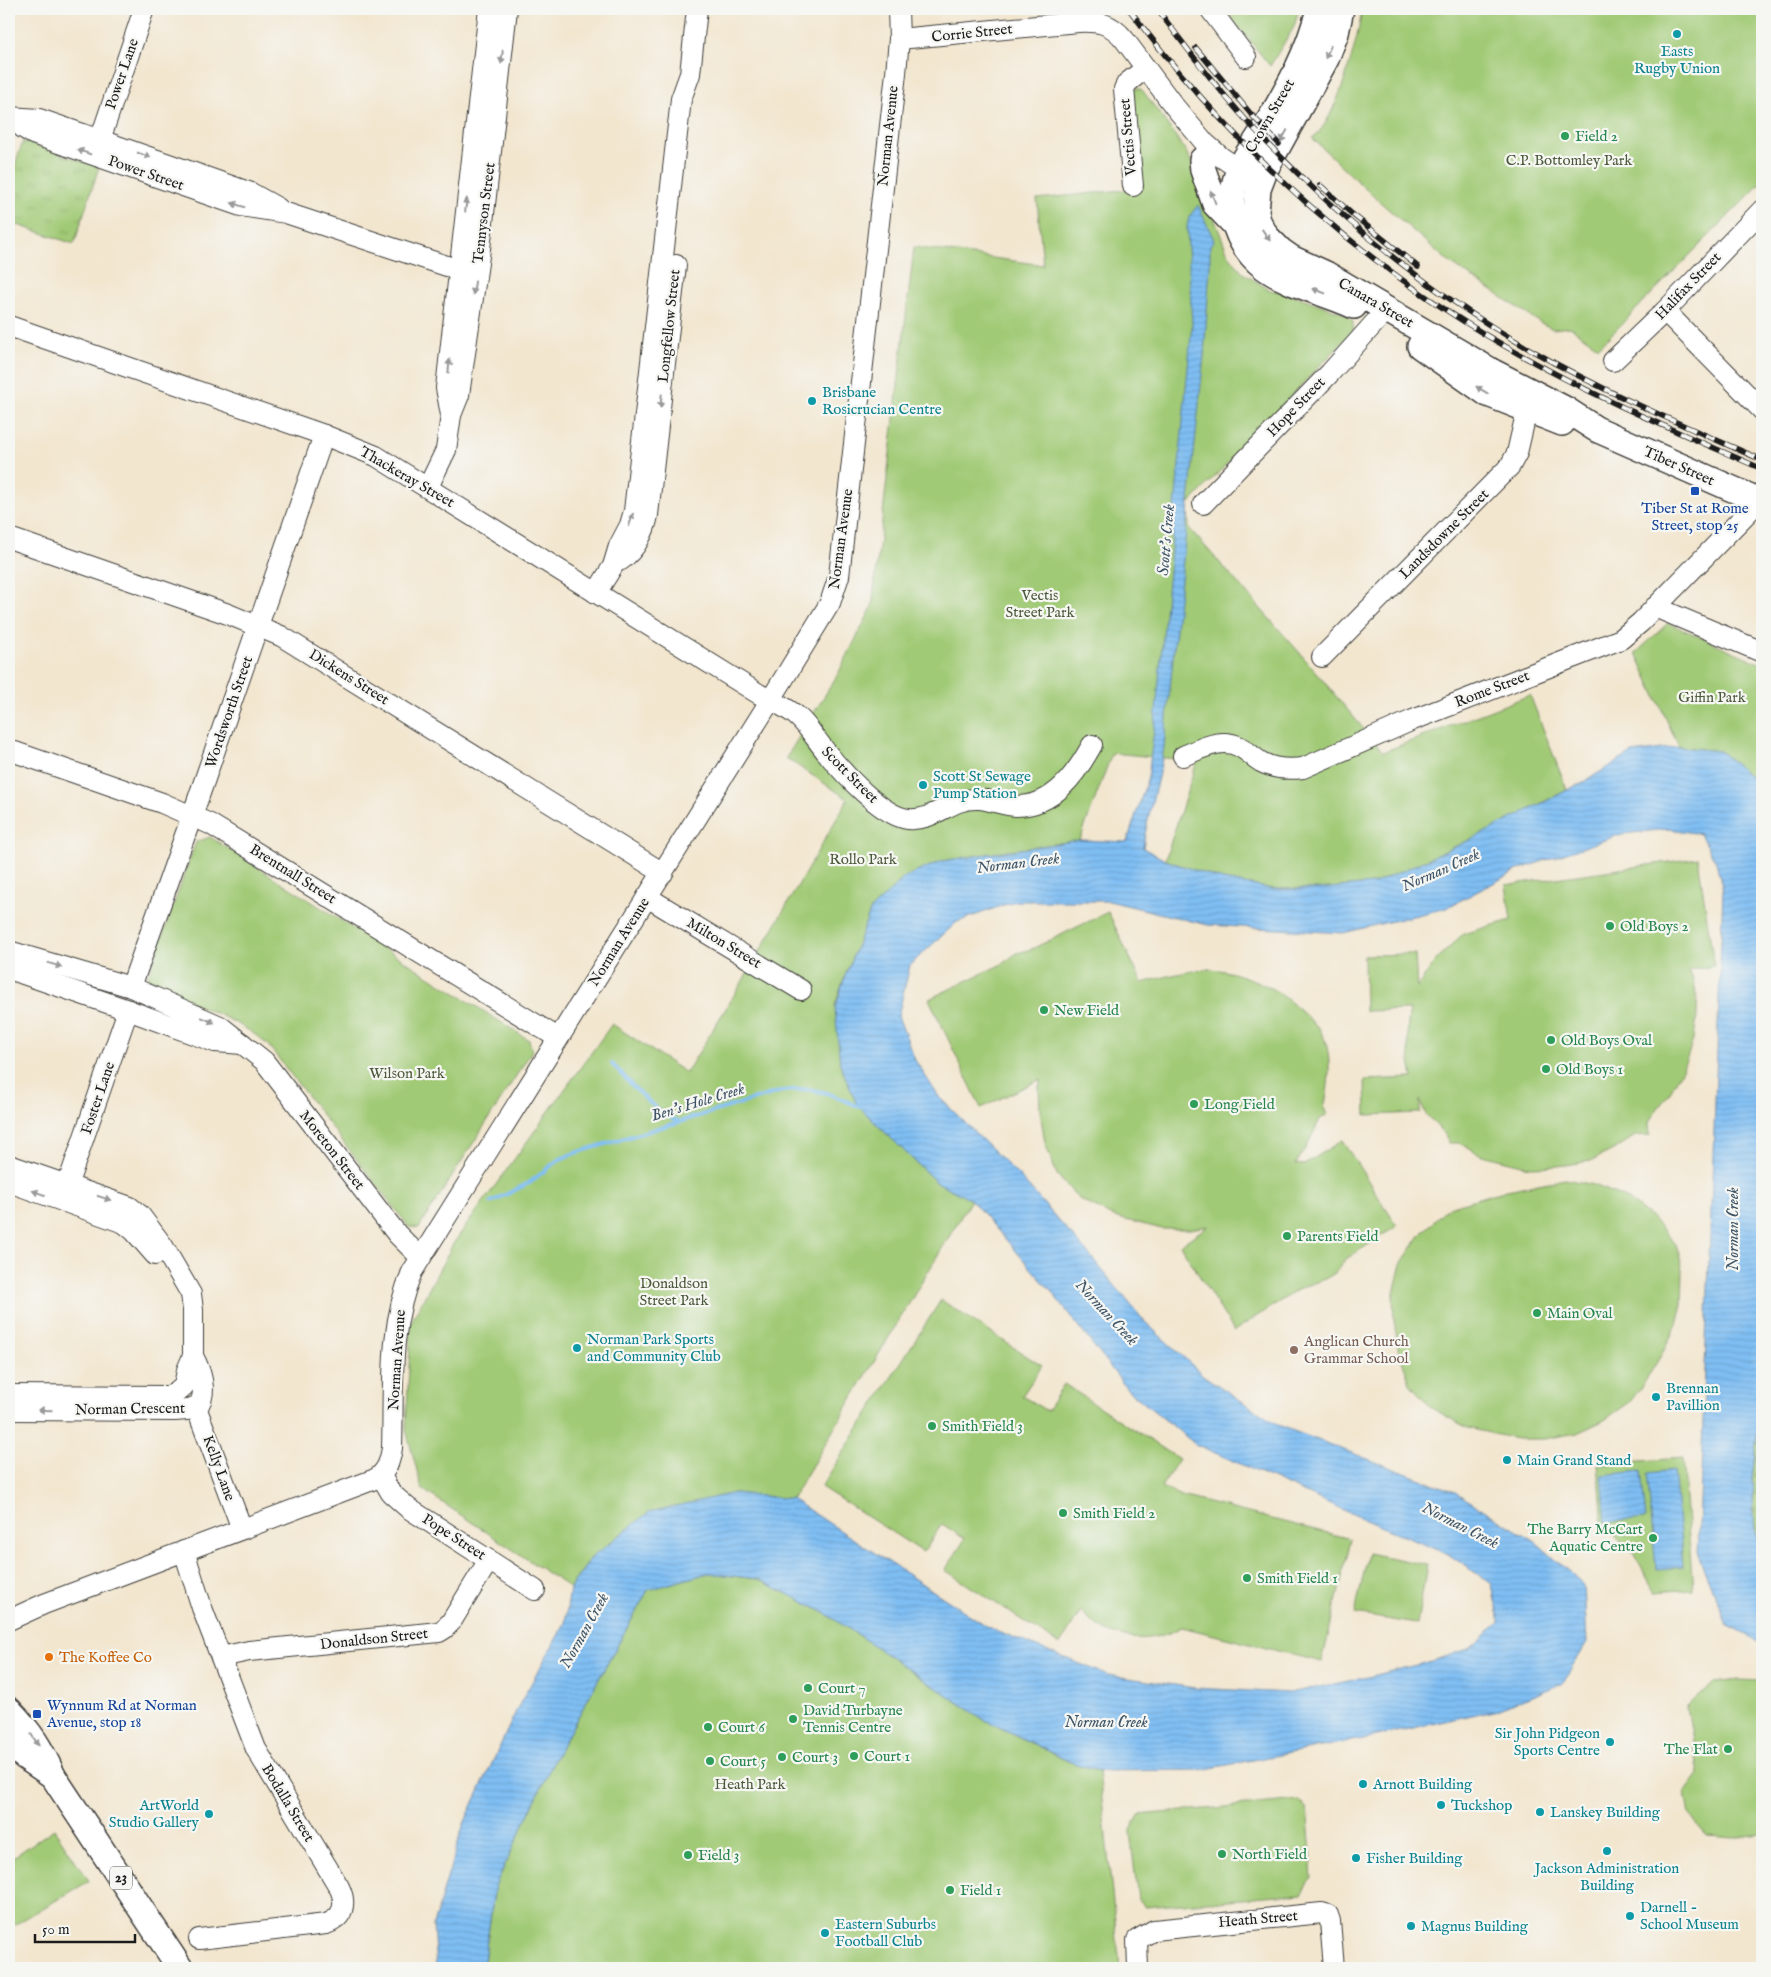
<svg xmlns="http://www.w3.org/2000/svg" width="1771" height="1977" font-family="'IM FELL English',serif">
<defs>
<pattern id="grass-tufts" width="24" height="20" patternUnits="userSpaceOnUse" patternTransform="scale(1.25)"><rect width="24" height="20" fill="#a1ca76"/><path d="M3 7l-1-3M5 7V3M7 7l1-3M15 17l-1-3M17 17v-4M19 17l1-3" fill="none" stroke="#8aad66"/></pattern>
<pattern id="wetland-marsh" width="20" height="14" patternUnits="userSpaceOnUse" patternTransform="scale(1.25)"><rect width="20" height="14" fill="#a1ca76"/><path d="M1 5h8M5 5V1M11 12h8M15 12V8" fill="none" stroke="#8aad66"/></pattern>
<pattern id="water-rules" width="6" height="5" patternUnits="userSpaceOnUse" patternTransform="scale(1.25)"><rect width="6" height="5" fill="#7fbef3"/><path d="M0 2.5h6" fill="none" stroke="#6da3d0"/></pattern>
</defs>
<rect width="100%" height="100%" fill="#f6f6f2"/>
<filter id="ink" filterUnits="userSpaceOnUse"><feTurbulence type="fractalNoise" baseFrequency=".02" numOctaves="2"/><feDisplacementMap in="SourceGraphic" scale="10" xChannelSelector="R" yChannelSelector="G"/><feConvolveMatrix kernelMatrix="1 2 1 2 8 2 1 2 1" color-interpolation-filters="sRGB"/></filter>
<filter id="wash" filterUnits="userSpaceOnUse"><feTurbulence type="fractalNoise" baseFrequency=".0096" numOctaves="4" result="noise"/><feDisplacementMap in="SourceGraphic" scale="20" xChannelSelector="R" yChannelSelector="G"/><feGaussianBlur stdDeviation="1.12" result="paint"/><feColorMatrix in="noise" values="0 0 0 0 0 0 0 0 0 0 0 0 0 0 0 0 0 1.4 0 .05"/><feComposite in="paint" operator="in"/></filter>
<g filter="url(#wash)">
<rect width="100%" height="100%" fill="#f2e6cf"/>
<path fill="url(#grass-tufts)" stroke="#5e7349" d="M23,141L99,167L74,244L9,222V183Z"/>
<path fill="url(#wetland-marsh)" stroke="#5e7349" d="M1762,1384V1551L1755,1533L1752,1479Z"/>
<g fill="#a1ca76" stroke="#5e7349">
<path d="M1237,9H1299L1294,27L1270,66L1229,15Z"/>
<path d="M1362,9H1762V182L1599,347L1570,327L1553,329L1539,322L1449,262L1372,195L1312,138C1336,124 1359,37 1362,9Z"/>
<path d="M1135,89H1141L1143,91L1184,148L1195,169L1228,254L1243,273L1270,290L1288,293L1346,314L1353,322V331L1188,505L1189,528L1299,652L1383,752L1530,695L1567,790L1474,838L1373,884L1319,889H1272L1223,880L1165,860L1197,761L1112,753L1080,840L942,861L905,877L871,909L845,976L835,1005L857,1105L935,1181L971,1200L792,1499L734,1493L592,1557L570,1588L422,1489L406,1430L411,1322L453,1244L612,1024L686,1073L744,979L848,799L786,758L838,674L872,607L914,247L1043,265L1037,199L1141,188L1131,97Z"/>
<path d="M1668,623L1762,664V787L1720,751L1679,747L1636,653Z"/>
<path d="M210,837L529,1040L532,1051L419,1228L409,1227L268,1045C235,1016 191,1004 150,988L147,979L196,842Z"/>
<path d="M1698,858L1714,966L1689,970C1708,1012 1691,1058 1668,1095C1664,1101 1650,1117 1649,1123C1649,1127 1650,1132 1650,1135L1635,1136L1617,1148L1591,1161L1558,1166L1530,1167L1482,1155L1459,1143H1448L1447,1137L1425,1113L1420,1100V1113L1366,1115L1365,1080L1413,1078C1409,1055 1405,1033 1410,1010L1365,1011L1364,955L1415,954L1417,988L1435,961L1463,934L1511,920L1506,885Z"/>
<path d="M1108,912L1142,983C1163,977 1187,971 1209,969C1226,969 1256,980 1271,988C1284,995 1314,1021 1322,1034C1333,1052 1329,1088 1324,1108L1327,1115L1320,1119L1309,1142L1296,1164L1304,1165L1342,1140L1397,1226L1346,1259L1335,1273L1325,1279L1302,1287L1234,1331L1180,1245L1208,1226L1190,1229H1162L1114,1217L1079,1199L1057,1175L1045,1143L1040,1111L1039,1087L1041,1079L981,1108L929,999L1002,964L1017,953L1032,949Z"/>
<path d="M1565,1179L1594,1185L1626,1198L1654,1220L1676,1244L1683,1269L1682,1304L1677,1324L1663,1352L1646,1380L1630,1402L1603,1421L1577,1433L1544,1439H1516L1468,1428L1433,1409L1411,1385L1399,1353L1394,1321L1393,1297L1401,1264L1421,1234L1449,1207L1507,1190Z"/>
<path d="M941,1300L1042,1366L1022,1396L1047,1411L1064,1384L1179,1459L1161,1487L1181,1496L1351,1539L1322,1662L1182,1627C1148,1646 1108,1642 1081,1611L1060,1645L945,1570L965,1539L942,1524L923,1552L821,1487Z"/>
<path d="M1683,1458L1693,1589L1655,1592L1632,1551L1603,1524L1598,1464Z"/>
<path d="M1368,1553L1427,1565L1417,1624L1355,1614Z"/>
<path d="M708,1573L758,1579L825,1613L983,1719L1070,1762L1099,1771L1120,1968H483L495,1886L553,1762L648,1590Z"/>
<path d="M1739,1680L1762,1681V1834L1735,1837L1707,1835L1689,1815L1685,1793L1699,1774L1687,1707L1696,1698L1715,1683Z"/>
<path d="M1300,1800L1307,1808L1313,1877L1302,1894L1145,1907L1138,1899L1130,1832L1139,1815Z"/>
<path d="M54,1829L89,1881L9,1928V1860Z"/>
</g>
<g fill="url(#water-rules)" stroke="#4e6d88">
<path d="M1198,205L1214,240L1210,245V267L1204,355L1164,747C1159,781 1147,814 1143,848L1165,860L1223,880L1272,889H1319L1373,884L1474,838L1585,781L1632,753L1679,747L1720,751L1762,787V1388L1752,1479L1755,1533L1762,1551V1643L1727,1625L1698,1555L1723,890L1716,862L1700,834L1669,829L1622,834L1520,869L1446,908L1343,933L1208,925L1109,901H1015L957,922L910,965L898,1016L915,1060L939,1097L1018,1175L1093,1259L1145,1322L1204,1376L1278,1425L1455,1492L1537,1543L1584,1585L1587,1643L1562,1684L1499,1709L1368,1738L1201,1770L1099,1771L1070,1762L983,1719L825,1613L758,1579L708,1573L648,1590L553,1762L495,1886L483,1968H436L433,1925L463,1826L518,1707L565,1623L570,1588L592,1557L649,1512L734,1493L792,1499L990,1628L1108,1675L1195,1688L1290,1693L1368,1677L1436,1660L1471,1648L1499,1623L1492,1584L1448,1554L1382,1527L1195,1444L1128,1390L1051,1291L971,1200L935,1181L857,1105L840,1064L835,1009L845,976L871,909L905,877L942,861L1080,840L1127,842L1148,777L1155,722L1192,324L1187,227L1189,217Z"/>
<path d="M1674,1470L1683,1567L1656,1569L1647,1473Z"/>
<path d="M1641,1471L1646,1519L1606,1522L1602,1475Z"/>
</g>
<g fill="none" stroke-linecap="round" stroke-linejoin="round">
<g stroke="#7fbef3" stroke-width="4">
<path d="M612,1064C628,1081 656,1114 678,1121"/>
<path d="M491,1202L529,1183L558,1160L572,1154L782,1091L807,1089L827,1093L860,1107"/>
</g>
</g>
</g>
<g filter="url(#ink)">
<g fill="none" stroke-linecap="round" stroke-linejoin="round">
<defs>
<g id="minor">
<path d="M1210,9L1246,57"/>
<path d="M899,39L1078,22C1098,21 1111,23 1124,39L1174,106L1205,143L1221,157L1252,178"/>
<path d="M9,117L39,119L100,140L251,193L278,208"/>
<path d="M13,118L23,128L33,134L241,206L286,213L459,270"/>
<path d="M100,140L144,9"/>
<path d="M1133,186L1124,89L1127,83L1146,68"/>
<path d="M1665,311L1762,410"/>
<path d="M9,326L324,435L376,456L759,694C772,701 787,707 798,717C809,727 817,741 827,753C843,773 882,816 908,819C934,822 951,797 979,799C992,800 1004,806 1017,806C1054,806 1076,774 1092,745"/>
<path d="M1613,361L1665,311L1762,210"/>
<path d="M451,415L446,388L489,9"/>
<path d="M428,487L446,450L451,415L459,395L480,249L507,9"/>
<path d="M1203,504L1330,373L1387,309"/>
<path d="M9,538L228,614L281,636L663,873"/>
<path d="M621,560C635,550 645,532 648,515L676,265"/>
<path d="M596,593L613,566L619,546L630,525L634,511L681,99L690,74L697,9"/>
<path d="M1655,607L1762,652"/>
<path d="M1322,657L1510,466L1517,453L1530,397"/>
<path d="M9,750L162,803L210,824L558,1038"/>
<path d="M1183,756C1196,751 1210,743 1224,743C1241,743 1248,754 1261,762C1274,769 1288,770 1303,768L1413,720L1621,639L1641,622L1759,501"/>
<path d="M647,897L801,990"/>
<path d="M9,951L131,987L220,1026L264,1061L397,1234L420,1257"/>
<path d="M9,969L128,1010L215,1042L243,1044"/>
<path d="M131,987L198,799L324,435"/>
<path d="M9,1165L130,1207L140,1215L163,1246L191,1294L193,1310V1356L187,1370L184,1386L176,1393L168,1396L9,1395"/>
<path d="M9,1182L124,1223L134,1231L155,1255"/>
<path d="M67,1186L128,1010"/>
<path d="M196,1407L242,1529"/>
<path d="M9,1410L175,1411L187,1410L199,1405C208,1390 200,1369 193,1356"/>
<path d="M381,1476L391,1493L408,1508L535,1590"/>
<path d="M184,1551L202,1608L256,1749L339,1887C347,1903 344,1918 326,1924L199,1939"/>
<path d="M9,1620L44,1604L375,1479C387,1472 390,1461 392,1448C394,1388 388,1327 412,1272L770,701L830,603L839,576L896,73L899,39L898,9"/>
<path d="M221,1657L249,1651L439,1632L444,1629L451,1622L489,1560"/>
<path d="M1138,1968L1137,1940L1154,1930L1322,1913L1328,1915L1330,1921L1334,1968"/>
</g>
<g id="major">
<path d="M1319,9C1309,52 1287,91 1264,129C1254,146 1240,162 1235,182C1226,213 1238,247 1264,267C1288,285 1326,293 1354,306"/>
<path d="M1341,9L1336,33L1326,59L1266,168L1258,189L1256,212L1258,221L1266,236L1281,251L1291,258L1326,274L1493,372L1565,409L1596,429L1762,502"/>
<path d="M1202,160L1203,170L1215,204L1236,226"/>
<path d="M1420,346L1488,394L1562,423"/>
<path d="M9,1710C31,1733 40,1747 53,1776L180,1968"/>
<path d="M9,1743L25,1757L53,1776"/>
</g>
</defs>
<use href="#minor" stroke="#3c3a37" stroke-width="22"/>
<use href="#major" stroke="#3c3a37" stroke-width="28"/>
<use href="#minor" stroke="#fff" stroke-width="20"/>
<use href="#major" stroke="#fff" stroke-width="25"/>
<defs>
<g id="rail">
<path d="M1129,9C1235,151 1371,274 1528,359C1603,401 1683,434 1762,469"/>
<path d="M1157,9C1186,47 1214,85 1246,120C1329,211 1425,290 1533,351C1606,393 1685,426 1762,460"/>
<path d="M1196,48L1250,113L1279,144"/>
<path d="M1320,185L1352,214L1418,267"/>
</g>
</defs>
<use href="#rail" stroke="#1c1c1c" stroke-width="5.5"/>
<use href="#rail" stroke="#f6f6f2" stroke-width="4" stroke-dasharray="11" stroke-linecap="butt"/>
</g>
<defs><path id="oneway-solid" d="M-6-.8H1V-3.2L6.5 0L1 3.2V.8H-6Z" transform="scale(1.25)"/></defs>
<g fill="#999">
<use href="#oneway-solid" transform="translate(1328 52) rotate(113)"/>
<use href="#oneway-solid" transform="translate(502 57) rotate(97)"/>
<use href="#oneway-solid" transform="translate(1284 136) rotate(119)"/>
<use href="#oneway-solid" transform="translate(84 152) rotate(-161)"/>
<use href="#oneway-solid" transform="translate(144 155) rotate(19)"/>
<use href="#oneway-solid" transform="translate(1213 197) rotate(-111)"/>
<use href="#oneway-solid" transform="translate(238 205) rotate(-162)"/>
<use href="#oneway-solid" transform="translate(466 205) rotate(-83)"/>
<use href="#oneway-solid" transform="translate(1266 235) rotate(55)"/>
<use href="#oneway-solid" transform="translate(474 288) rotate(99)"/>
<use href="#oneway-solid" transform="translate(1319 291) rotate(-159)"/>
<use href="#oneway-solid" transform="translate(449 366) rotate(-84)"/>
<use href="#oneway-solid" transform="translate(1482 390) rotate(-149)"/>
<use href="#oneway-solid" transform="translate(661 401) rotate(96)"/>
<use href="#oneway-solid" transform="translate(631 520) rotate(-72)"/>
<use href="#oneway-solid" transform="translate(55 965) rotate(17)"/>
<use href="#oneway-solid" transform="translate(208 1020) rotate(23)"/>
<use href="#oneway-solid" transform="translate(39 1193) rotate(-161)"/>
<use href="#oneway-solid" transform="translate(104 1198) rotate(18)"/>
<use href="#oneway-solid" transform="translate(45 1410) rotate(-179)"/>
<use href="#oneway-solid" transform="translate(35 1740) rotate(56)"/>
</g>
</g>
<g fill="#0f9aa8" stroke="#f6f6f2" stroke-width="2">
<circle cx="1677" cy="34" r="5"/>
<circle cx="812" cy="401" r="5"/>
<circle cx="923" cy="785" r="5"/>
<circle cx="577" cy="1348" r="5"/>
<circle cx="1656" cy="1397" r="5"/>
<circle cx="1507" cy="1460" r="5"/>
<circle cx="1610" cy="1742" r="5"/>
<circle cx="1363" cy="1784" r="5"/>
<circle cx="1441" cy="1805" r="5"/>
<circle cx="1540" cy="1812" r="5"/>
<circle cx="209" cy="1814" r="5"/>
<circle cx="1607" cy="1851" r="5"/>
<circle cx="1356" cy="1858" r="5"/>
<circle cx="1630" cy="1916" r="5"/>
<circle cx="1411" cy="1926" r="5"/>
<circle cx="825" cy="1933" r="5"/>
</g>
<g fill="#2e9e5b" stroke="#f6f6f2" stroke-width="2">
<circle cx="1565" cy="136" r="5"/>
<circle cx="1610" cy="926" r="5"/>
<circle cx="1044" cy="1010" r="5"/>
<circle cx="1551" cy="1040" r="5"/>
<circle cx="1546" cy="1069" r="5"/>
<circle cx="1194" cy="1104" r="5"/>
<circle cx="1287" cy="1236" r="5"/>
<circle cx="1537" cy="1313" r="5"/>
<circle cx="932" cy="1426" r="5"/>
<circle cx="1063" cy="1513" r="5"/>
<circle cx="1653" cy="1538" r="5"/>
<circle cx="1247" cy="1578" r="5"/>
<circle cx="808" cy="1688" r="5"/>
<circle cx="793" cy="1719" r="5"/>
<circle cx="708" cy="1727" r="5"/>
<circle cx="1728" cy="1749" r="5"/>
<circle cx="854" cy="1756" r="5"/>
<circle cx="782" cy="1757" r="5"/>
<circle cx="710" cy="1761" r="5"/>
<circle cx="1222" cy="1854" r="5"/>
<circle cx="688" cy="1855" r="5"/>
<circle cx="950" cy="1890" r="5"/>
</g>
<g fill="#1a4fb4" stroke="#f6f6f2" stroke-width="2">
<rect x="1690" y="486" width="10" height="10" rx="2.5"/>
<rect x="32" y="1709" width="10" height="10" rx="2.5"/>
</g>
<circle fill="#8d6e63" stroke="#f6f6f2" stroke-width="2" cx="1294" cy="1350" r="5"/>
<circle fill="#e8710a" stroke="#f6f6f2" stroke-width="2" cx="49" cy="1657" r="5"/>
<g text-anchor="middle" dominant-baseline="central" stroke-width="4.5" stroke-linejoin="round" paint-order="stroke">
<rect fill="#f6f6f2" stroke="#5d5d5c" stroke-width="1" x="110" y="1866.5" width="22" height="23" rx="4"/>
<g font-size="14" font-weight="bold" fill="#1c1c1c">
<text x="121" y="1878">23</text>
</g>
<g font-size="15" fill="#1c1c1c" stroke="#f6f6f2">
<text transform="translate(972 33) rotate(-6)">Corrie Street</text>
<text transform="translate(122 74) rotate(-71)">Power Lane</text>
<text transform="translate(1270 116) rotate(-60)">Crown Street</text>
<text transform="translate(888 136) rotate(-84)">Norman Avenue</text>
<text transform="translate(1128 137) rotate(-95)">Vectis Street</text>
<text transform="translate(146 173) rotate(19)">Power Street</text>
<text transform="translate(484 213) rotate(-83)">Tennyson Street</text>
<text transform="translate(1688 286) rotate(-46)">Halifax Street</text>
<text transform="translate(1376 303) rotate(30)">Canara Street</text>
<text transform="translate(669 326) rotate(-84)">Longfellow Street</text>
<text transform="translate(1296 407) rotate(-46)">Hope Street</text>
<text transform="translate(1679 466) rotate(24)">Tiber Street</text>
<text transform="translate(407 477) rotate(30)">Thackeray Street</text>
<text transform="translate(1444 534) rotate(-45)">Landsdowne Street</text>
<text transform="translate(841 539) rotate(-82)">Norman Avenue</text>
<text transform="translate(349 677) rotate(32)">Dickens Street</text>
<text transform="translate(1492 689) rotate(-21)">Rome Street</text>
<text transform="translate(229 712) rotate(-71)">Wordsworth Street</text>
<text transform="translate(850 775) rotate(45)">Scott Street</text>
<text transform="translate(293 874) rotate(32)">Brentnall Street</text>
<text transform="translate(619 942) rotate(-58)">Norman Avenue</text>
<text transform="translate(724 943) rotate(31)">Milton Street</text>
<text transform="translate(98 1098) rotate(-71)">Foster Lane</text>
<text transform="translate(332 1150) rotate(52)">Moreton Street</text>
<text transform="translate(397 1360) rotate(-86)">Norman Avenue</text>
<text transform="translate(130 1409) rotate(-1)">Norman Crescent</text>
<text transform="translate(219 1468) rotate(70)">Kelly Lane</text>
<text transform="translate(454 1537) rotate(33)">Pope Street</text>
<text transform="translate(374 1639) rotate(-6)">Donaldson Street</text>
<text transform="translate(288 1803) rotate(59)">Bodalla Street</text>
<text transform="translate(1258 1919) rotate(-5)">Heath Street</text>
</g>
<g font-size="15" fill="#0d838f" stroke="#f6f6f2" text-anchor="start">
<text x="1677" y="51" text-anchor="middle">Easts<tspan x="1677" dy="17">Rugby Union</tspan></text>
<text x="822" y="392">Brisbane<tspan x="822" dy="17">Rosicrucian Centre</tspan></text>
<text x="933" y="776">Scott St Sewage<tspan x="933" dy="17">Pump Station</tspan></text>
<text x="587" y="1339">Norman Park Sports<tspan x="587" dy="17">and Community Club</tspan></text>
<text x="1666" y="1388">Brennan<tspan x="1666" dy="17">Pavillion</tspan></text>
<text x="1517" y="1460">Main Grand Stand</text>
<text x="1600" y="1733" text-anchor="end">Sir John Pidgeon<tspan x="1600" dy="17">Sports Centre</tspan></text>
<text x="1373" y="1784">Arnott Building</text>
<text x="199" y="1805" text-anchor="end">ArtWorld<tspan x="199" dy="17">Studio Gallery</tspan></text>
<text x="1451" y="1805">Tuckshop</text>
<text x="1550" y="1812">Lanskey Building</text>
<text x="1366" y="1858">Fisher Building</text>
<text x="1607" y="1868" text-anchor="middle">Jackson Administration<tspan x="1607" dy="17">Building</tspan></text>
<text x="1640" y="1907">Darnell -<tspan x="1640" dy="17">School Museum</tspan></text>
<text x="835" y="1924">Eastern Suburbs<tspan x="835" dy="17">Football Club</tspan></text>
<text x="1421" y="1926">Magnus Building</text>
</g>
<g font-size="15" fill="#27864d" stroke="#f6f6f2" text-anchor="start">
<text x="1575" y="136">Field 2</text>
<text x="1620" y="926">Old Boys 2</text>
<text x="1054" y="1010">New Field</text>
<text x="1561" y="1040">Old Boys Oval</text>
<text x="1556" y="1069">Old Boys 1</text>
<text x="1204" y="1104">Long Field</text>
<text x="1297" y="1236">Parents Field</text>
<text x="1547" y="1313">Main Oval</text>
<text x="942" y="1426">Smith Field 3</text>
<text x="1073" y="1513">Smith Field 2</text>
<text x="1643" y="1529" text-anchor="end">The Barry McCart<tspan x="1643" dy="17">Aquatic Centre</tspan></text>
<text x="1257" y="1578">Smith Field 1</text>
<text x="818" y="1688">Court 7</text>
<text x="803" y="1710">David Turbayne<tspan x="803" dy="17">Tennis Centre</tspan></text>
<text x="718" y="1727">Court 6</text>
<text x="1718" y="1749" text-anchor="end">The Flat</text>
<text x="864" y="1756">Court 1</text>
<text x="792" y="1757">Court 3</text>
<text x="720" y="1761">Court 5</text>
<text x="1232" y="1854">North Field</text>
<text x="698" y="1855">Field 3</text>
<text x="960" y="1890">Field 1</text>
</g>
<g font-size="15" fill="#4b593c" stroke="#f6f6f2">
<text x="1569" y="160">C.P. Bottomley Park</text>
<text x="1040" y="595">Vectis<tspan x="1040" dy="17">Street Park</tspan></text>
<text x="1712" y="697">Giffin Park</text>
<text x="863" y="859">Rollo Park</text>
<text x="407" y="1073">Wilson Park</text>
<text x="674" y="1283">Donaldson<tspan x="674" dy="17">Street Park</tspan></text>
<text x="750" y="1784">Heath Park</text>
</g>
<g font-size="15" fill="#164399" stroke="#f6f6f2">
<text x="1695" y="508">Tiber St at Rome<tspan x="1695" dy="17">Street, stop 25</tspan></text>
<text x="47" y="1705" text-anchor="start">Wynnum Rd at Norman<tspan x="47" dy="17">Avenue, stop 18</tspan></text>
</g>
<g font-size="15" fill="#785e54" stroke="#f6f6f2" text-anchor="start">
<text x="1304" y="1341">Anglican Church<tspan x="1304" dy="17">Grammar School</tspan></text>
</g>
<g font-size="15" fill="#c56008" stroke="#f6f6f2" text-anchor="start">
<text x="59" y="1657">The Koffee Co</text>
</g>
<g font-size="16" font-style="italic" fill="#3f5567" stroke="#f6f6f2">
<text transform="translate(1167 540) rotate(-85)">Scott's Creek</text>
<text transform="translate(1018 864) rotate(-7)">Norman Creek</text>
<text transform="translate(1441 871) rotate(-24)">Norman Creek</text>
<text transform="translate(698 1103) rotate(-17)">Ben's Hole Creek</text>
<text transform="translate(1734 1229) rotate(-90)">Norman Creek</text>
<text transform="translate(1106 1313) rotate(47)">Norman Creek</text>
<text transform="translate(1460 1526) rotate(27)">Norman Creek</text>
<text transform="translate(585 1631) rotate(-61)">Norman Creek</text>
<text x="1106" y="1723">Norman Creek</text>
</g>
</g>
<rect width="1771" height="1977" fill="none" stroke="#f6f6f2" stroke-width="30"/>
<path d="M35 1934v8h100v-8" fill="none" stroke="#1c1c1c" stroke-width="2.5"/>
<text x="42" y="1934" font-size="15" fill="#1c1c1c" stroke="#f6f6f2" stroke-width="4" paint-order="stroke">50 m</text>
</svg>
